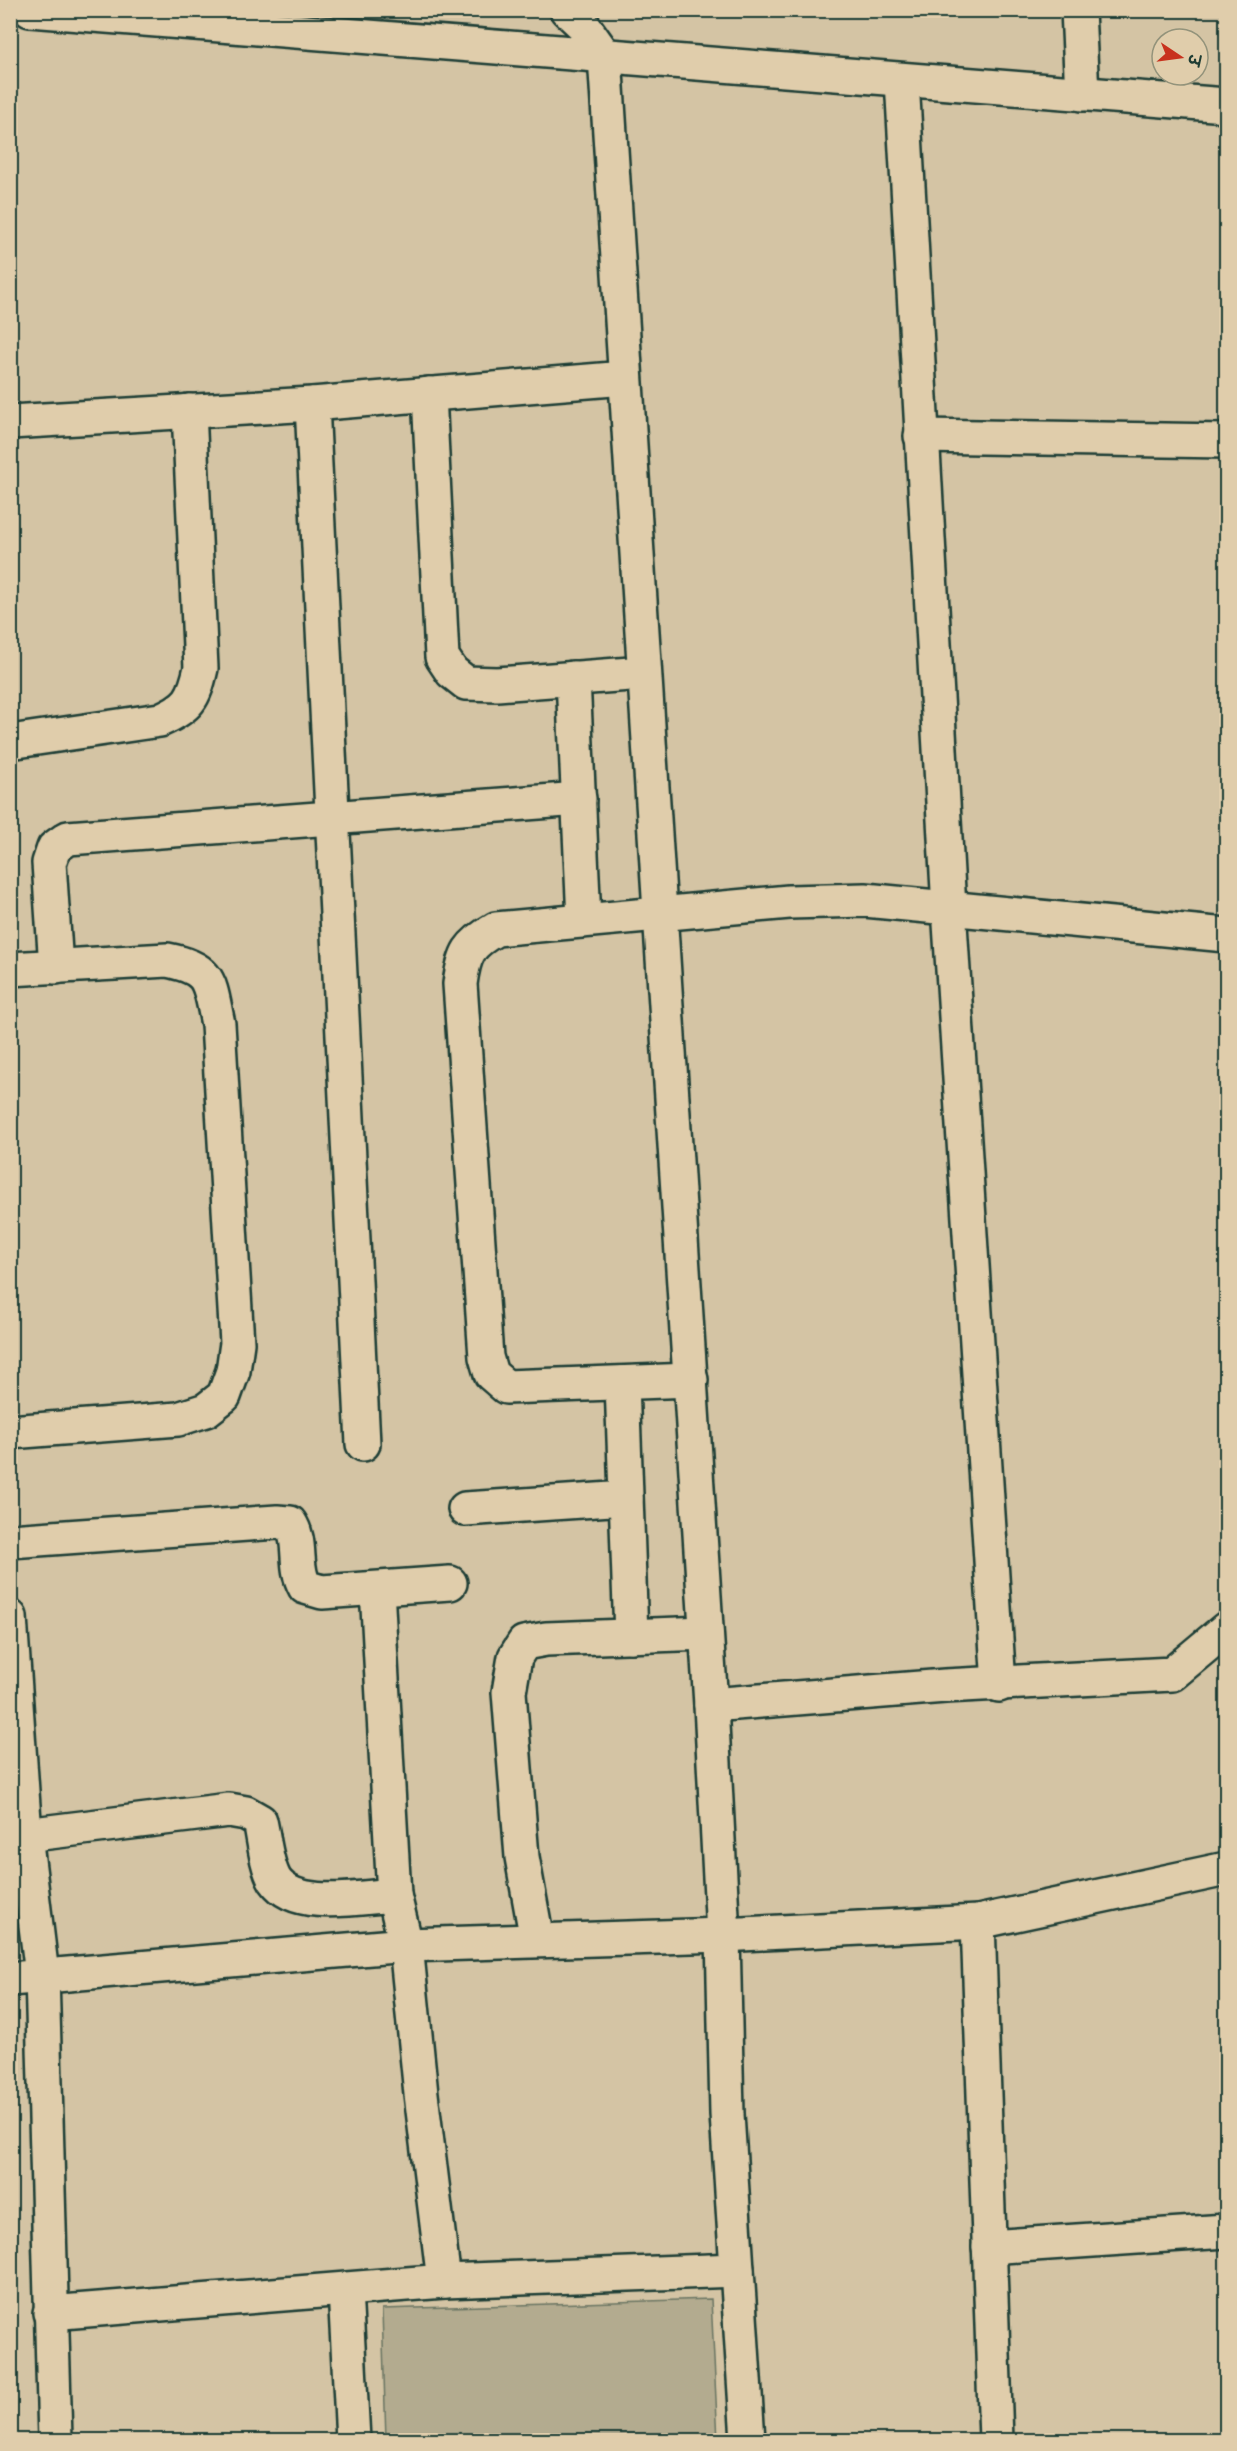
<svg xmlns="http://www.w3.org/2000/svg" width="1237" height="2451" font-family="Mali,'Playpen Sans Deva',sans-serif">
<rect width="100%" height="100%" fill="#d4c4a4"/>
<filter id="ink" filterUnits="userSpaceOnUse"><feTurbulence type="fractalNoise" baseFrequency=".0167" numOctaves="2"/><feDisplacementMap in="SourceGraphic" scale="12" xChannelSelector="R" yChannelSelector="G"/><feConvolveMatrix kernelMatrix="1 2 1 2 8 2 1 2 1" color-interpolation-filters="sRGB"/></filter>
<g filter="url(#ink)">
<path fill="#b3ab8f" stroke="#697462" stroke-width="1.5" d="M711,2299L718,2440H386L382,2309Z"/>
<g fill="none" stroke-linecap="round" stroke-linejoin="round">
<defs>
<g id="minor">
<path d="M30,10L1226,105"/>
<path d="M567,10L583,25L605,56L711,1705L723,1935L727,2114L748,2440"/>
<path d="M1078,10L1082,94"/>
<path d="M902,80L949,908L999,1685"/>
<path d="M429,394L442,657L452,672L466,683L497,684L644,673"/>
<path d="M312,404L363,1444"/>
<path d="M10,422L312,404L625,378"/>
<path d="M921,436L1226,441"/>
<path d="M573,678L584,920"/>
<path d="M10,742L160,720C189,707 194,699 201,668L189,411"/>
<path d="M56,967L49,863L54,848L68,838L579,799"/>
<path d="M10,969L167,960C213,969 209,983 218,1024L237,1343L233,1371L224,1396L206,1410L178,1419L10,1432"/>
<path d="M691,1380L506,1387L491,1374L486,1357L460,984C464,953 469,944 496,929L789,902L865,900L1226,935"/>
<path d="M622,1383L631,1636"/>
<path d="M465,1509L626,1498"/>
<path d="M10,1541L277,1522L290,1523C303,1543 293,1566 305,1587L322,1592L450,1583"/>
<path d="M10,1617L25,1835L42,1975L55,2440"/>
<path d="M711,1705L945,1686L1172,1674L1226,1629"/>
<path d="M25,1835L229,1810L246,1813L260,1821C264,1838 266,1865 275,1880C296,1911 361,1897 394,1895"/>
<path d="M978,1922L996,2440"/>
<path d="M537,1940L522,1857L509,1692L515,1657L524,1643L546,1639L706,1633"/>
<path d="M10,1979L406,1945L723,1935L978,1922L1226,1869"/>
<path d="M989,2247L1226,2231"/>
<path d="M444,2281L737,2270"/>
<path d="M345,2290L353,2440"/>
<path d="M50,2313L444,2281L421,2094L406,1945L394,1895L377,1589"/>
</g>
</defs>
<use href="#minor" stroke="#1f3d34" stroke-width="38"/>
<use href="#minor" stroke="#e0cdab" stroke-width="33"/>
</g>
</g>
<rect width="1237" height="2451" fill="none" stroke="#e0cdab" stroke-width="36"/>
<rect x="18" y="18" width="1201" height="2415" fill="none" stroke="#1f3d34" stroke-width="2" filter="url(#ink)"/>
<g transform="translate(1180 57) rotate(103)"><circle r="28" fill="#e0cdab" stroke="#93937b" stroke-width="1.5"/>
<path d="M0-4.5L10 22L0 15L-10 22Z" fill="#c8321e"/>
<text y="-9" font-size="16" font-weight="bold" text-anchor="middle" fill="#1f3d34">उ</text>
</g>
</svg>
